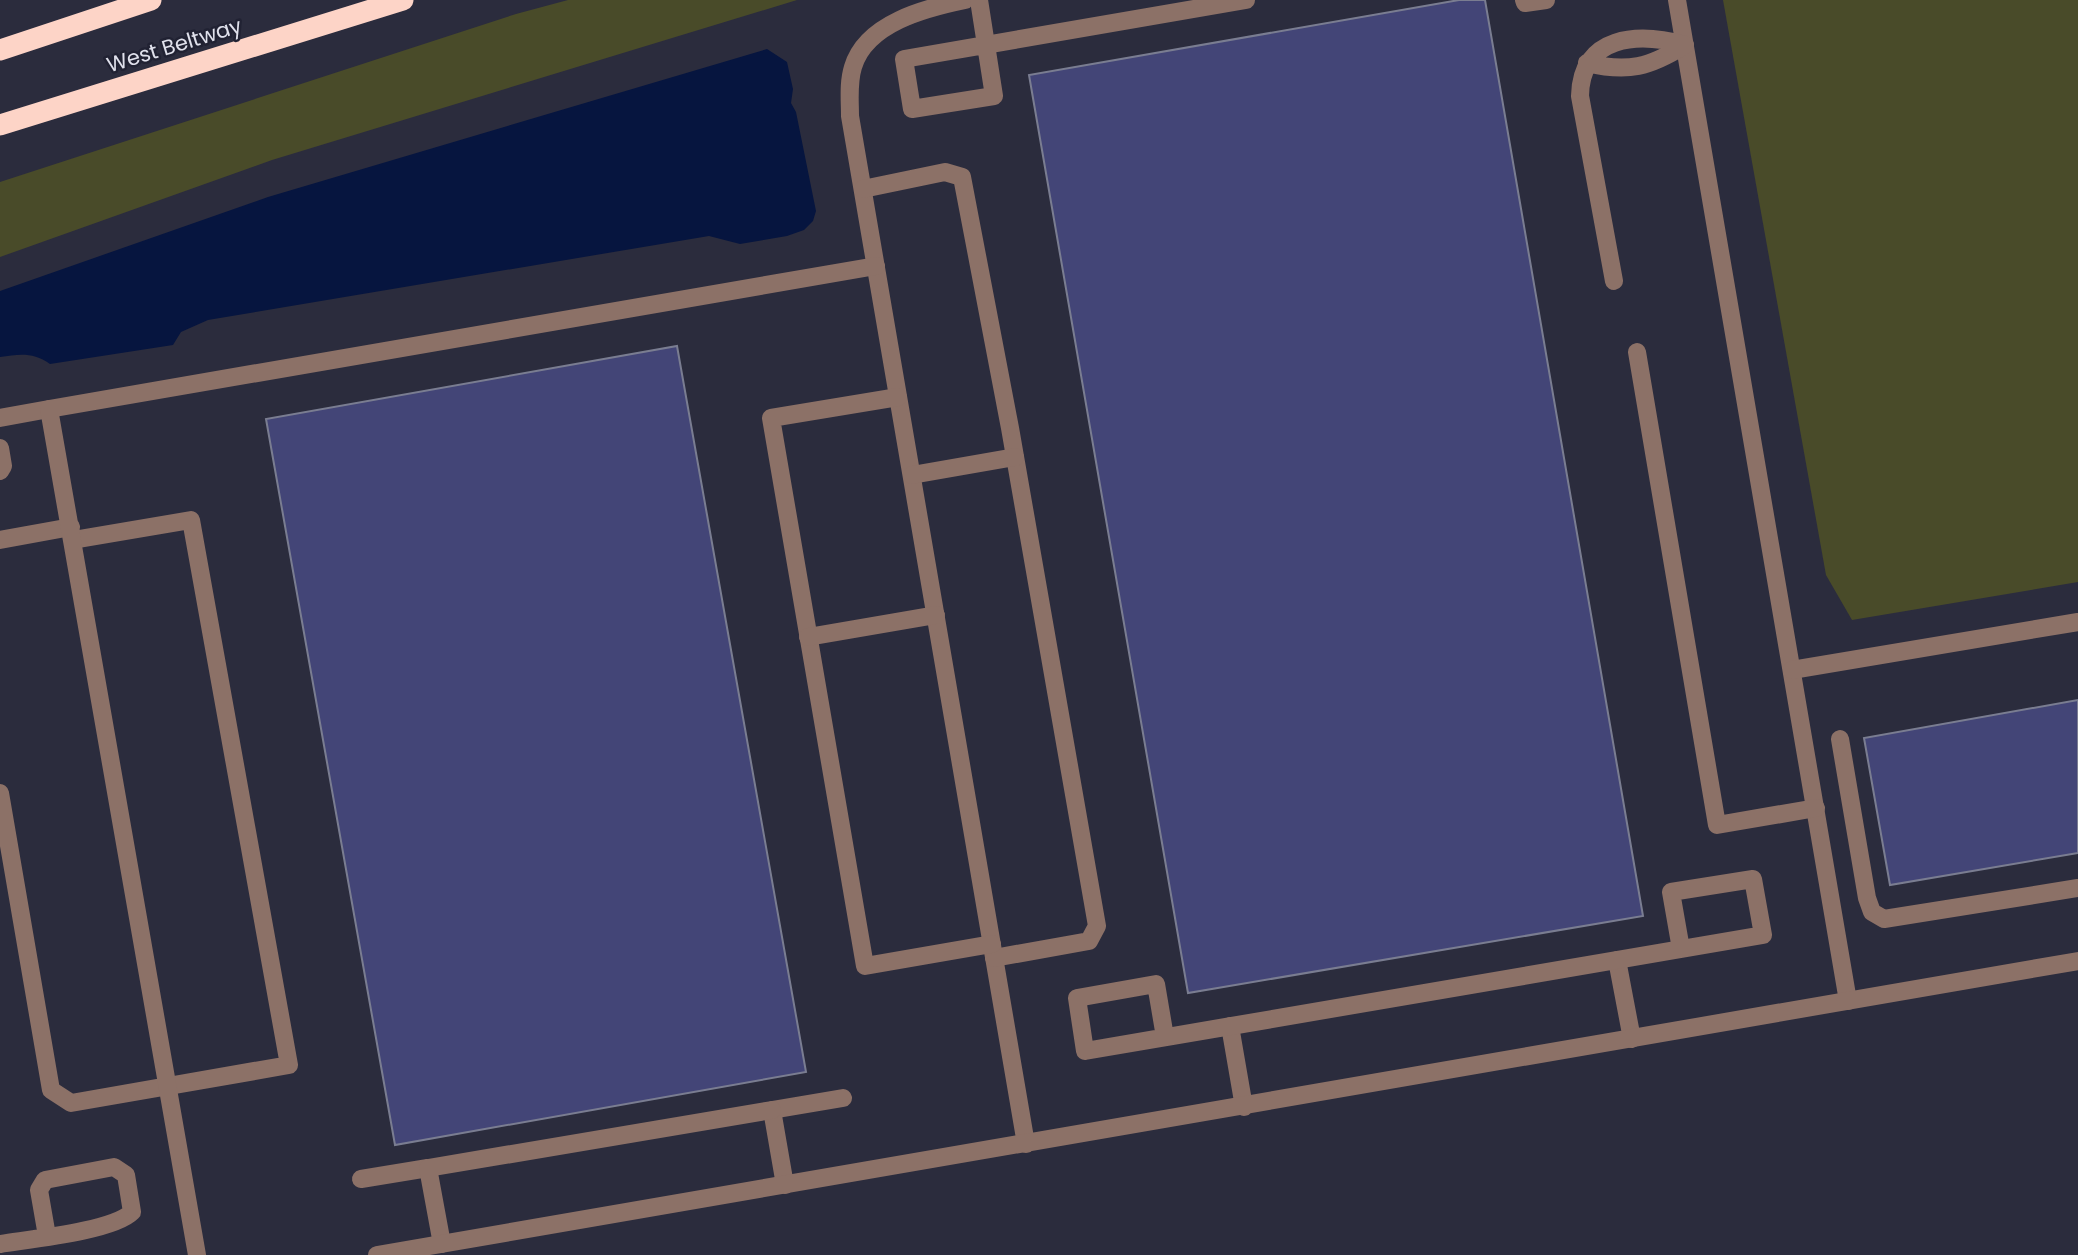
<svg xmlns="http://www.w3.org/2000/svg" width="2078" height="1255" font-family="Poppins,sans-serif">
<rect width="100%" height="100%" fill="#2b2c3d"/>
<g fill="#494b29">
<path d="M568,0H797L272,160L0,257V182L516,14Z"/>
<path d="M1723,0H2078V582L1852,620L1826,575Z"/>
</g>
<path fill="#06153f" d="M767,49L787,62L793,89L791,103L796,112L816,211L813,221L804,230L787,236L740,244L709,236L208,320L181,332L173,345L50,364C33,352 20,354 0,357V291L268,197Z"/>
<g fill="#434577" stroke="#7a7d91" stroke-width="2">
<path d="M1459,0H1485L1643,916L1188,993L1029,75Z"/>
<path d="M677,346L806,1072L395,1145L266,419Z"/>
<path d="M2078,700V853L1890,885L1864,738Z"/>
</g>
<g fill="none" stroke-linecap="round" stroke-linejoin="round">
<g stroke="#8c7167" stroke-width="18">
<path d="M965,0C926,8 866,23 853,67C848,83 850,100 850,116L1026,1144"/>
<path d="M979,0L994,96L912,109L904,59L1246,0"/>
<path d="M1524,0L1525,3L1546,0"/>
<path d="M1677,0L1848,1001"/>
<path d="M1587,63C1628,73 1650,67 1685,45C1638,32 1581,35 1580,96L1614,281"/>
<path d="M863,189L945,172L962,177L1010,428L1097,926L1089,941L994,958"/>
<path d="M1637,352L1717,825L1816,808"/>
<path d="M898,397L771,418L865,966L992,944"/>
<path d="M0,418L49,409"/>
<path d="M0,448L3,466L0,471"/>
<path d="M912,475L1015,457"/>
<path d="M0,540L71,527"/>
<path d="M808,637L936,615"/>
<path d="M1792,670L2078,622"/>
<path d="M1840,739L1867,898L1872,912L1884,919L2078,888"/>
<path d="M0,793L51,1090L71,1103L289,1065L191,520L73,540"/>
<path d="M1617,960L1632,1039"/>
<path d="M1230,1026L1244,1107"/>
<path d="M1165,1037L1156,984L1077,998L1085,1051L1763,935L1753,879L1671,892L1681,949"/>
<path d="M361,1179L428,1168"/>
<path d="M785,1185L772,1110L843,1098"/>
<path d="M0,1244C31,1239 113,1231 132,1212L126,1175L114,1167L45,1180L39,1190L47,1236"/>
<path d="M442,1244L428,1168L772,1110"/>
<path d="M197,1255L49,409L876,266"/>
<path d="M377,1255L2078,961"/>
</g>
<g stroke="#fdd4c7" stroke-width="21">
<path d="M0,50L151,0"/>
<path d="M0,125L403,0"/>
</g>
</g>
<g text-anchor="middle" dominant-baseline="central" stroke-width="5" stroke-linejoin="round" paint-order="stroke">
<g font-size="21" fill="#e0e1ec" stroke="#212233">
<text transform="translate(174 45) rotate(-17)">West Beltway</text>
</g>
</g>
</svg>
